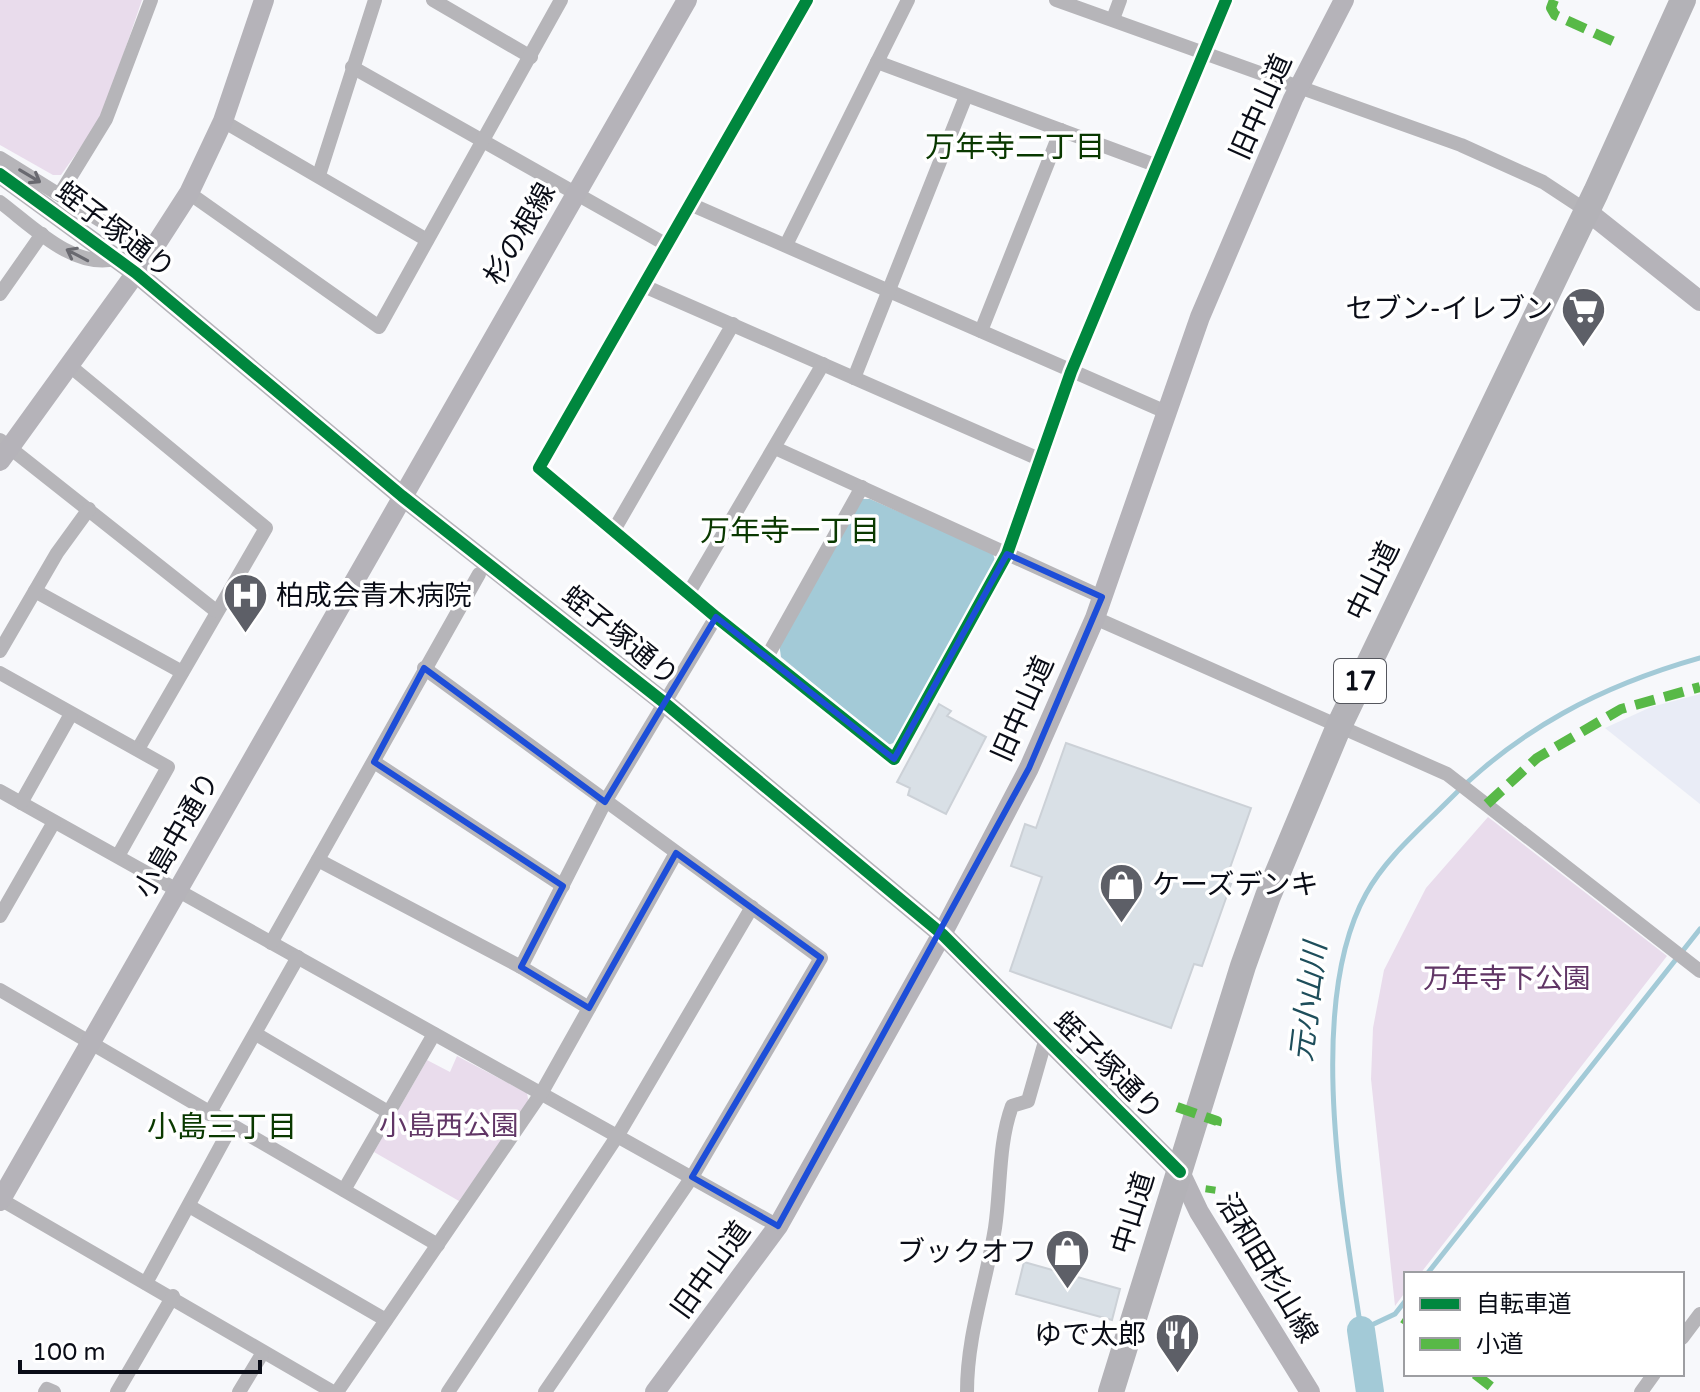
<svg xmlns="http://www.w3.org/2000/svg" width="1700" height="1392" font-family="'Varela Round','Noto Sans JP',sans-serif">
<rect width="100%" height="100%" fill="#f7f8fb"/>
<path fill="#e9ecf6" d="M1700,694V804L1605,728L1651,707Z"/>
<g fill="#e9dcec">
<path d="M0,0H142L102,117L61,175H53L0,145Z"/>
<path d="M1488,817L1667,956L1420,1274H1406V1291L1395,1306L1371,1079L1373,1028L1384,970L1426,888Z"/>
<path d="M457,1056L527,1093L529,1104L459,1201L374,1152L427,1060L450,1072Z"/>
</g>
<path fill="#a3cad7" d="M862,499H870L993,553L995,561L896,742L888,745L781,657L779,643Z"/>
<g fill="none" stroke-linecap="round" stroke-linejoin="round">
<g stroke="#a3cad7" stroke-width="5">
<path d="M1427,1274L1700,929"/>
<path d="M1406,1300L1395,1314L1361,1330C1343,1210 1305,1004 1366,894C1385,859 1418,831 1446,803C1518,729 1601,686 1700,658"/>
</g>
<path stroke="#a3cad7" stroke-width="28" d="M1361,1330L1370,1392"/>
</g>
<g fill="#d9e0e6" stroke="#ccd1d7" stroke-width="2">
<path d="M939,704L951,711L947,716L986,737L946,814L908,795L910,788L897,782Z"/>
<path d="M1066,743L1251,808L1225,882L1231,884L1202,966L1194,964L1171,1028L1010,971L1042,877L1011,866L1025,824L1036,828Z"/>
<path d="M1024,1262L1120,1289L1112,1320L1016,1294Z"/>
</g>
<g fill="none" stroke-linecap="round" stroke-linejoin="round">
<g stroke="#b6b5b9" stroke-width="14">
<path d="M433,0L531,57"/>
<path d="M807,0L539,468L716,617L894,759L1007,554L1071,372L1226,0"/>
<path d="M1056,0L1461,145L1543,182L1587,211"/>
<path d="M1113,19L1120,0"/>
<path d="M877,62L1155,165"/>
<path d="M352,67L667,245"/>
<path d="M223,121L427,240"/>
<path d="M0,158L151,252"/>
<path d="M319,175L375,0"/>
<path d="M189,193L379,327L561,0"/>
<path d="M60,194L106,119L151,0"/>
<path d="M0,202C32,226 73,269 115,259"/>
<path d="M690,204L1166,412"/>
<path d="M786,245L908,0"/>
<path d="M644,286L1039,459"/>
<path d="M0,294L42,234"/>
<path d="M981,331L1061,130"/>
<path d="M70,366L266,528L138,749"/>
<path d="M854,378L966,96"/>
<path d="M0,440L216,611"/>
<path d="M775,448L1102,597"/>
<path d="M614,530L733,324"/>
<path d="M35,591L182,672"/>
<path d="M688,594L823,364"/>
<path d="M1095,618L1447,774L1700,971"/>
<path d="M0,651L57,553L89,509"/>
<path d="M768,655L862,487"/>
<path d="M424,668L821,958L692,1177L545,1392"/>
<path d="M0,673L168,767L118,856"/>
<path d="M374,762L563,886"/>
<path d="M0,791L778,1226"/>
<path d="M21,803L71,714"/>
<path d="M318,860L521,967L589,1008"/>
<path d="M0,916L54,822"/>
<path d="M271,943L479,574"/>
<path d="M521,967L605,802L716,617"/>
<path d="M0,990L438,1245"/>
<path d="M256,1034L388,1112"/>
<path d="M209,1114L298,957"/>
<path d="M344,1190L434,1034"/>
<path d="M0,1199L333,1392"/>
<path d="M189,1206L386,1320"/>
<path d="M146,1283L231,1127"/>
<path d="M1682,1338L1700,1314"/>
<path d="M45,1392L47,1389L54,1392"/>
<path d="M117,1392L173,1296"/>
<path d="M239,1392L262,1354"/>
<path d="M337,1392L542,1092L676,853"/>
<path d="M448,1392L618,1135L752,907"/>
<path d="M967,1392C967,1335 986,1284 995,1228C1001,1188 998,1144 1012,1106L1028,1101L1046,1038"/>
<path d="M1641,1392L1654,1374"/>
</g>
<g stroke="#b5b3b9" stroke-width="20">
<path d="M0,174L136,273L402,496L666,704L942,934L1180,1172L1199,1212L1310,1392"/>
<path d="M1587,211L1700,301"/>
<path d="M0,461L151,252L189,193L223,121L264,0"/>
<path d="M0,1201L687,0"/>
<path d="M655,1392L778,1226L942,934L1029,768L1095,618L1200,317L1293,99L1344,0"/>
</g>
<path stroke="#b3b2b7" stroke-width="26" d="M1111,1392L1243,966L1268,896L1339,726L1596,192L1683,0"/>
<g stroke="#58b947" stroke-width="10" stroke-dasharray="20 10" stroke-linecap="butt">
<path d="M1554,0L1551,8L1555,15L1621,45"/>
<path d="M1487,804L1537,758L1621,709L1700,687"/>
<path d="M1126,1091L1135,1093"/>
<path d="M1177,1107L1217,1121L1216,1125"/>
<path d="M1210,1193L1211,1186"/>
<path d="M1403,1318L1406,1320"/>
<path d="M1475,1374L1498,1392"/>
</g>
<defs>
<g id="cycleway">
<path d="M807,0L539,468L716,617L894,759L1007,554L1071,372L1226,0"/>
<path d="M0,174L136,273L402,496L666,704L942,934L1180,1172"/>
</g>
</defs>
<use href="#cycleway" stroke="#fff" stroke-width="17"/>
<use href="#cycleway" stroke="#00873e" stroke-width="12"/>
</g>
<defs><path id="oneway-shaft" d="M-6 0H5M1.5-3L5.5 0L1.5 3" fill="none" stroke-width="1.6" stroke-linecap="round" stroke-linejoin="round" transform="scale(2)"/></defs>
<g stroke="#696970">
<use href="#oneway-shaft" transform="translate(30 176) rotate(31)"/>
<use href="#oneway-shaft" transform="translate(77 255) rotate(-152)"/>
</g>
<path fill="none" stroke="#1d4ed8" stroke-width="6" stroke-linejoin="round" d="M1007,554L1102,597L1029,768L778,1226L692,1177L821,958L676,853L589,1008L521,967L563,886L374,762L424,668L605,802L716,617L894,759Z"/>
<defs>
<symbol id="supermarket-pin" viewBox="-11 -11 22 30"><path d="M0 17L-7.5 6A9.5 9.5 0 1 1 7.5 6Z" fill="#5d5f67" stroke="#fff"/><path d="M-6-5.5h2.5l.6 2H6L4.5 2H-2.5L-4.4-4H-6ZM-1.5 3.2a1.3 1.3 0 1 0 .1 0ZM3 3.2a1.3 1.3 0 1 0 .1 0Z" fill="#fff"/></symbol>
<symbol id="hospital-pin" viewBox="-11 -11 22 30"><path d="M0 17L-7.5 6A9.5 9.5 0 1 1 7.5 6Z" fill="#5d5f67" stroke="#fff"/><path d="M-5-5h3v3.5h4V-5h3V5h-3V1.5h-4V5h-3Z" fill="#fff"/></symbol>
<symbol id="shop-pin" viewBox="-11 -11 22 30"><path d="M0 17L-7.5 6A9.5 9.5 0 1 1 7.5 6Z" fill="#5d5f67" stroke="#fff"/><path d="M-5-2.5h2.3a2.7 3.5 0 0 1 5.4 0H5L5.5 6h-11ZM-1.5-2.5h3a1.5 2.3 0 0 0-3 0Z" fill="#fff"/></symbol>
<symbol id="restaurant-pin" viewBox="-11 -11 22 30"><path d="M0 17L-7.5 6A9.5 9.5 0 1 1 7.5 6Z" fill="#5d5f67" stroke="#fff"/><path d="M-5-6h1v4h1v-4h1v4h1v-4h1v5L-1.5 .5V6h-2V.5L-5-1ZM5-6V6H3V1.5H1.5Q1.5-4 5-6Z" fill="#fff"/></symbol>
</defs>
<g fill-rule="evenodd">
<use href="#supermarket-pin" x="1558" y="284" width="51" height="69"/>
<use href="#hospital-pin" x="220" y="570" width="51" height="69"/>
<use href="#shop-pin" x="1096" y="860" width="51" height="69"/>
<use href="#shop-pin" x="1042" y="1226" width="51" height="69"/>
<use href="#restaurant-pin" x="1152" y="1310" width="51" height="69"/>
</g>
<g text-anchor="middle" dominant-baseline="central" stroke-width="7" stroke-linejoin="round" paint-order="stroke">
<rect fill="#fff" stroke="#54565d" stroke-width="2" x="1334" y="659" width="52" height="44" rx="6"/>
<g font-size="26" font-weight="bold" fill="#0a0d17">
<text x="1360" y="681">17</text>
</g>
<g font-size="28" fill="#0a0d17" stroke="#fff">
<text transform="translate(1261 107) rotate(-66)">旧中山道</text>
<text transform="translate(115 230) rotate(37)">蛭子塚通り</text>
<text transform="translate(520 234) rotate(-60)">杉の根線</text>
<text transform="translate(1373 581) rotate(-64)">中山道</text>
<text transform="translate(620 636) rotate(39)">蛭子塚通り</text>
<text transform="translate(1023 709) rotate(-66)">旧中山道</text>
<text transform="translate(177 835) rotate(-60)">小島中通り</text>
<text transform="translate(1108 1066) rotate(45)">蛭子塚通り</text>
<text transform="translate(1133 1213) rotate(-73)">中山道</text>
<text transform="translate(1267 1268) rotate(59)">沼和田杉山線</text>
<text transform="translate(711 1270) rotate(-54)">旧中山道</text>
</g>
<g font-size="28" fill="#0a0d17" stroke="#fff" text-anchor="end">
<text x="1553" y="309">セブン-イレブン</text>
<text x="276" y="596" text-anchor="start">柏成会青木病院</text>
<text x="1152" y="885" text-anchor="start">ケーズデンキ</text>
<text x="1037" y="1252">ブックオフ</text>
<text x="1146" y="1335">ゆで太郎</text>
</g>
<g font-size="28" fill="#613666" stroke="#fff">
<text x="1507" y="979">万年寺下公園</text>
<text x="449" y="1126">小島西公園</text>
</g>
<g font-size="30" fill="#0a3900" stroke="#fff">
<text x="1015" y="147">万年寺二丁目</text>
<text x="790" y="531">万年寺一丁目</text>
<text x="222" y="1127">小島三丁目</text>
</g>
<g font-size="30" font-style="italic" fill="#1e4e5b" stroke="#fff">
<text transform="translate(1309 1002) rotate(-83)">元小山川</text>
</g>
</g>
<rect x="1404" y="1272" width="280" height="104" fill="#ffffff" stroke="#9d9ea2" stroke-width="2"/>
<rect x="1420" y="1298" width="40" height="12" fill="#00873e" stroke="#9d9ea2" stroke-width="2"/>
<text x="1476" y="1312" font-size="24" fill="#0a0d17">自転車道</text>
<rect x="1420" y="1338" width="40" height="12" fill="#58b947" stroke="#9d9ea2" stroke-width="2"/>
<text x="1476" y="1352" font-size="24" fill="#0a0d17">小道</text>
<path d="M20 1360v12h240v-12" fill="none" stroke="#0a0d17" stroke-width="4"/>
<text x="32" y="1360" font-size="24" fill="#0a0d17" stroke="#ffffff" stroke-width="6" paint-order="stroke">100 m</text>
</svg>
